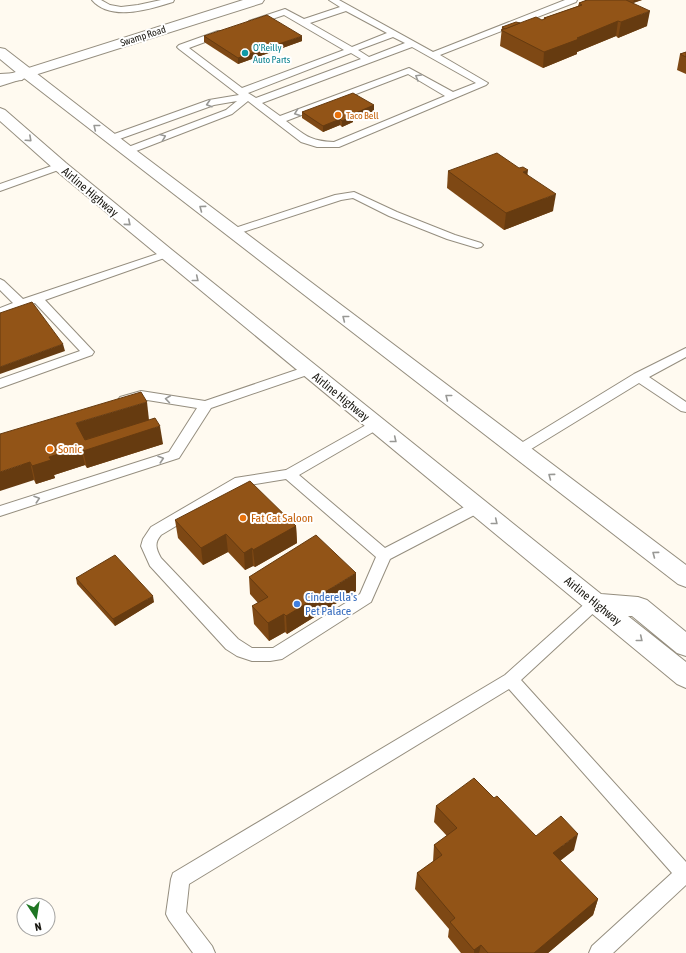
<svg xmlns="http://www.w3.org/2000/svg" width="686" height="953" font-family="'Asap Condensed',sans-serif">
<rect width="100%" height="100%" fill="#fffaf0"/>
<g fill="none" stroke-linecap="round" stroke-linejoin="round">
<defs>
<g id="service">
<path d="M92,0H101L110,5L121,7L138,5L161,0H174L173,2C150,9 111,22 92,0Z"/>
<path d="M329,0H339L433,52L565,0H577L576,2L440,55L488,83L486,85L339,147H317L301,142L248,101L232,114L131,153H123L122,151L123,149L226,110L237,101L214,105L114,141H106L105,139L106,137L209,100L239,95L179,49L177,47L179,45L218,31H224L225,33L224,35L189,48L242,88L344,50L284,15L252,26L248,23L249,21L285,9L304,19L340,7ZM346,11L387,33L352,47L310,23ZM393,37L405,43L369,57L358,50ZM412,47L476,83L453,92L409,68L280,116L262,103ZM351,53L361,59L256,98L248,93ZM408,74L445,96L334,142C309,141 305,135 286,121Z"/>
<path d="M60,163L64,164L65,166L64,168L0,191V184Z"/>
<path d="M354,192L397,212L455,235L481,243L483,245L481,247L477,248L447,239L389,216L353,198L341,200L237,234L233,235L227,232L229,230L335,195Z"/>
<path d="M166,251L170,252L172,254L170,256L45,300L94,352L92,355L0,388V379L80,351L35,303L0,316V308L13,303L0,290V279L4,281L23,299Z"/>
<path d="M686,348V357L649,377L686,402V412L681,411L639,383L523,454L518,456L513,454L511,451L513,448L634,374Z"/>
<path d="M308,366L313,367L314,370L313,373L211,408L179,458L0,516V506L169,452L197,408L141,399L125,404L120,403L118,400L120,397L141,391L205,401Z"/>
<path d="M375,420L380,422L382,425L380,428L299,475L385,548L472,503L477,502L482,503L484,507L482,511L390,559L371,602L282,659L270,661H252L237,656L226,649L150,566L141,546L143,539L151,527L235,478L286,470ZM286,479L376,557L360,594L273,648H252L238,639L161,558C156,549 154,543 161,535L243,486Z"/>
<path d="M595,597L600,599L603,603L600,607L521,680L686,862V885L613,953H589L592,946L672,873L509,689L189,884L186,912L212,946L215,953H193L169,920L166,914L171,879L173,873L505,675L590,599Z"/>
</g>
<path id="minor" d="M243,0H264L262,3L0,86V77Z"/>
<g id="trunk">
<path d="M0,48L5,49L133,148L686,565V587L678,584L24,78L22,80L0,82V74L17,73L0,59Z"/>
<path d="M0,108L5,110L66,163L172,250L601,594L638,597L647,600L686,632V656L677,653L632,616H628L686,662V688L677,684L54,169L0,121Z"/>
</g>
</defs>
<use href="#service" stroke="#958e7f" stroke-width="2"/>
<use href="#minor" stroke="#958e7f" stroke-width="2"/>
<use href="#trunk" stroke="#958e7f" stroke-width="2"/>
<use href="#service" fill="#fff" fill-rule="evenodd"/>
<use href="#minor" fill="#fff" fill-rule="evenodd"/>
<use href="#trunk" fill="#fff" fill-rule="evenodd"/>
</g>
<g fill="#7e4814">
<path d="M587,0H642L633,3L647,26L618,38L616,36L577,52V54L543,68L500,46L502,27L520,23L542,20L544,19V18L578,6L579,3Z"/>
<path d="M204,36L302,41L238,64L204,42Z"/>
<path d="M686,52V74L677,70L680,54Z"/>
<path d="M374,105V111L353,119V122L342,127L340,125L323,132L302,118V112Z"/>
<path d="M448,171L527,174L553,211L504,230L447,188Z"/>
<path d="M149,420L163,444L87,468L85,465L54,475L55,478L36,484L34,480L0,434Z"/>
<path d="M175,520L296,526L297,543L255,567L253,566L245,570L228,552L203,565L178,538Z"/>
<path d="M249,577L356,591L287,634L285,632L269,641L254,624L252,606L258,603L250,594Z"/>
<path d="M76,578L154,602L115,626L77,584Z"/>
<path d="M494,798L536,836L574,850L560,861L598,899L593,915L548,953H461L448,937L449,929L415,889L417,873L433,862L434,845L447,836L434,822L436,806Z"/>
</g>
<g fill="#663b10">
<path d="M634,0H642L633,3Z"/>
<path d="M650,11L647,26L618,38L621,22Z"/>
<path d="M618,21L616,36L577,52V54L543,68L544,52L577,38Z"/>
<path d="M302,36V41L238,64V58Z"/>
<path d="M374,105V111L353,119V122L342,127V121L351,115Z"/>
<path d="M340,119V125L323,132V126Z"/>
<path d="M528,170L526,187L523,172Z"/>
<path d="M556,194L553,211L504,230L506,213Z"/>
<path d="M63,344L65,351L0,374V367Z"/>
<path d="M147,402L149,420L80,441L76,423Z"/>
<path d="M160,426L163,444L87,468L83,451Z"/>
<path d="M81,447L85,465L54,475L55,478L36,484L32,466L49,457Z"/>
<path d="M30,462L34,480L0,491V472Z"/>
<path d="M296,526L297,543L255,567L253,550Z"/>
<path d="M226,534L228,552L203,565L201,548Z"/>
<path d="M252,548L253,566L245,570L244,553Z"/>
<path d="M356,573V591L287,634L286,616Z"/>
<path d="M153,596L154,602L115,626L113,619Z"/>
<path d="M284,614L285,632L269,641L268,623Z"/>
<path d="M578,834L574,850L549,869L553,853Z"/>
<path d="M598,899L593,915L548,953H534Z"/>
<path d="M481,945L479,953H474V950Z"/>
</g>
<g fill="#925417" stroke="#663b10">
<path d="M587,0H626L650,11L621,22L618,21L577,38L579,39L544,52L501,30L536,17L542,20L546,18H544L582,5L579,3Z"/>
<path d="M267,15L302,36L238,58L204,36Z"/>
<path d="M516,22L520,23L505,29L502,27Z"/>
<path d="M686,52V57L680,54Z"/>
<path d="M353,93L374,105L351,115L353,116L342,121L340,119L323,126L302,112Z"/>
<path d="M497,153L519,168L523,167L528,170L523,172L556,194L506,213L448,171Z"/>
<path d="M32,302L63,344L0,367V313Z"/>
<path d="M141,392L147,402L76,423L85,440L155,418L160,426L83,451L81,447L49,457L51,460L32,466L30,462L0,472V434Z"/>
<path d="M250,481L296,526L253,550L252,548L244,553L226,534L201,548L175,520Z"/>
<path d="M316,535L356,573L286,616L284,614L268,623L252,606L268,597L249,577Z"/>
<path d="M115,555L153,596L113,619L76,578Z"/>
<path d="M474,778L494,798L497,796L536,836L561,816L578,834L553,853L598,899L534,953H488L481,945L474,950L450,922L455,918L417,873L442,855L434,845L457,828L436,806Z"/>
</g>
<defs><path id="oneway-chevron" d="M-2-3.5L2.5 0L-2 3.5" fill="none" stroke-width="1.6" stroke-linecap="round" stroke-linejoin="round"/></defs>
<g stroke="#989895">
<use href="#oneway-chevron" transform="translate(418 77) rotate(-150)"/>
<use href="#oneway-chevron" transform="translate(209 104) rotate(163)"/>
<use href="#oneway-chevron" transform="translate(297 113) rotate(160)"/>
<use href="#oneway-chevron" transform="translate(96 127) rotate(-141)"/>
<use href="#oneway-chevron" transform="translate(163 137) rotate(-21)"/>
<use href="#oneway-chevron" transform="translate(29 139) rotate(42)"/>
<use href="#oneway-chevron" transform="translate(202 208) rotate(-143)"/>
<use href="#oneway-chevron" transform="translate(128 223) rotate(40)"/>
<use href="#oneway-chevron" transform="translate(196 279) rotate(39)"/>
<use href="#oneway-chevron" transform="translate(345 318) rotate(-142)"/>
<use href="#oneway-chevron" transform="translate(448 397) rotate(-142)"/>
<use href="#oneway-chevron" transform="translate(168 399) rotate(-172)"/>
<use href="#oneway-chevron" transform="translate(394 440) rotate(39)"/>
<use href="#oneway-chevron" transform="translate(161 459) rotate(-18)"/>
<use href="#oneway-chevron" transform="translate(551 476) rotate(-143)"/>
<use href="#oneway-chevron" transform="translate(37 499) rotate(-18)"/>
<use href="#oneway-chevron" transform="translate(495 522) rotate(39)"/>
<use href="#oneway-chevron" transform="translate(655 554) rotate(-143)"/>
<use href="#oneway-chevron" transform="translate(640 639) rotate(39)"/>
</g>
<circle fill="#0f9aa8" stroke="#fff" stroke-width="1.5" cx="245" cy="53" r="4"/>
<g fill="#e8710a" stroke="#fff" stroke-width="1.5">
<circle cx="338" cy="115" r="4"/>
<circle cx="50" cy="449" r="4"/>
<circle cx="243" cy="518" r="4"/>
</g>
<circle fill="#3f7fe0" stroke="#fff" stroke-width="1.5" cx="297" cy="604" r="4"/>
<g text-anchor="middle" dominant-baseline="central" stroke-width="4" stroke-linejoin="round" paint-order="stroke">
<g font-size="10" fill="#1b1913" stroke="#fff">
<text transform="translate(143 36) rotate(-18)">Swamp Road</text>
</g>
<g font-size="10" fill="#0d838f" stroke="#fff" text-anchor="start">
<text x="253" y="47">O'Reilly<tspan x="253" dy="12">Auto Parts</tspan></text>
</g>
<g font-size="10" fill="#c56008" stroke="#fff" text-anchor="start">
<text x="346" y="115">Taco Bell</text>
</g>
<g font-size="12" fill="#1b1913" stroke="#fff">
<text transform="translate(90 192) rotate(40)">Airline Highway</text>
<text transform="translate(341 397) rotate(39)">Airline Highway</text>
<text transform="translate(593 601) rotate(39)">Airline Highway</text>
</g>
<g font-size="12" fill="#c56008" stroke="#fff" text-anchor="start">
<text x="58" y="449">Sonic</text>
<text x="251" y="518">Fat Cat Saloon</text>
</g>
<g font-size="12" fill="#366cbe" stroke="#fff" text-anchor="start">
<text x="305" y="597">Cinderella's<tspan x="305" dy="14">Pet Palace</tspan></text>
</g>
</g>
<g transform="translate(36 917) rotate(168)"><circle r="19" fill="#ffffff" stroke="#a4a3a1"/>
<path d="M0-3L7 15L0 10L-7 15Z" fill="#1f7623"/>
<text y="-6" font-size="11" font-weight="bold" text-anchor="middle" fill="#1b1913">N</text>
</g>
</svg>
